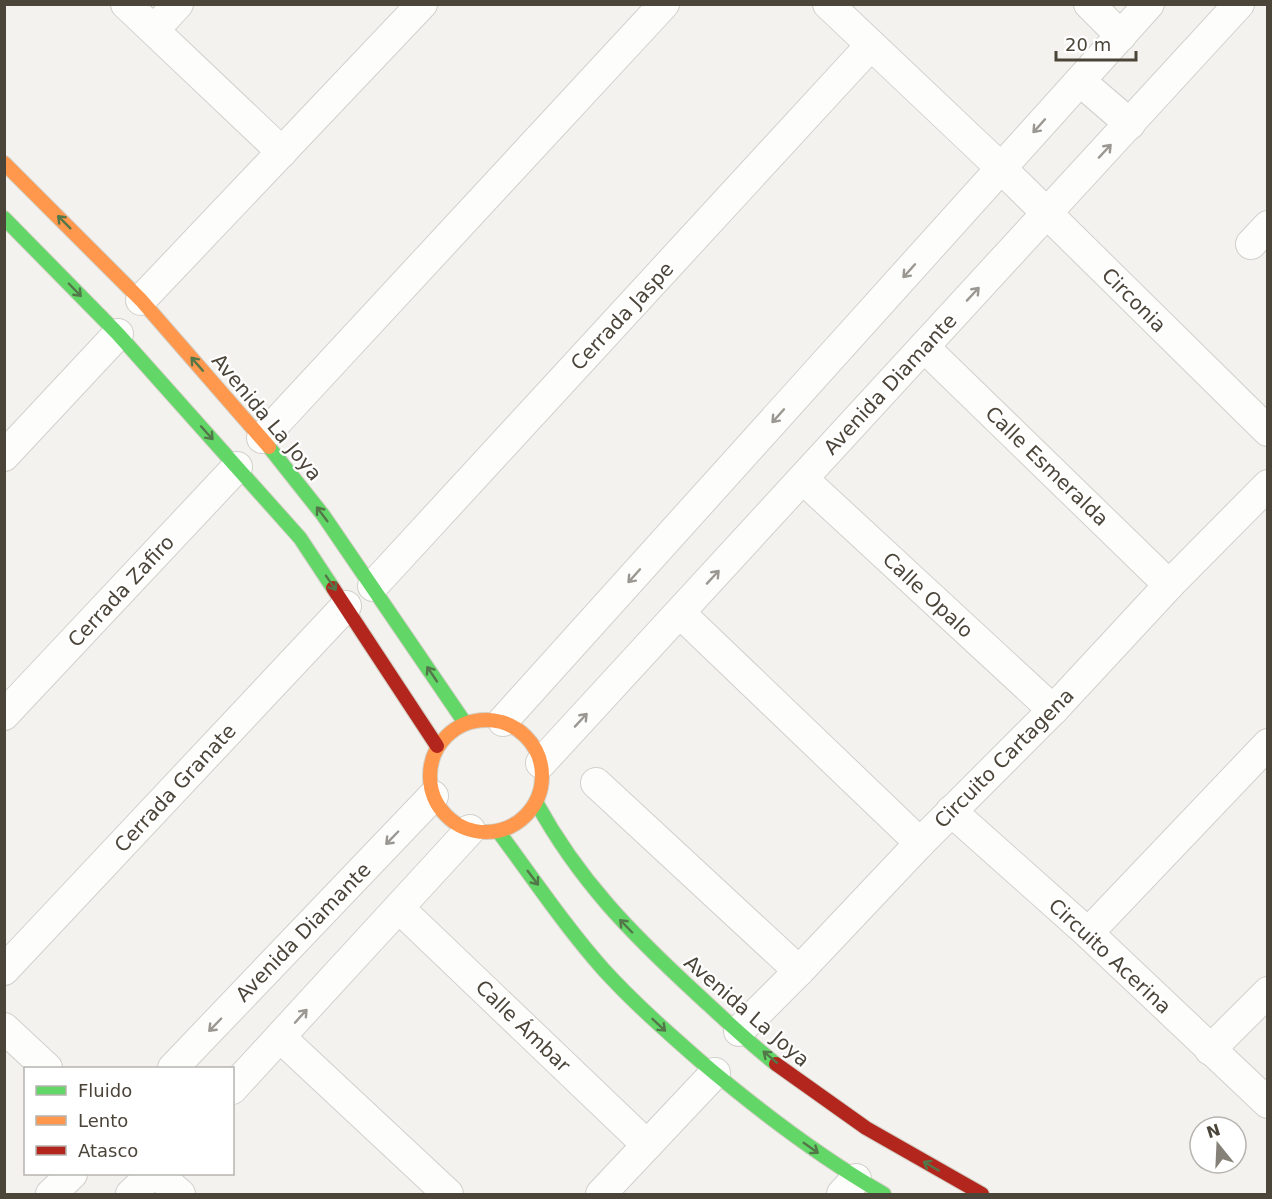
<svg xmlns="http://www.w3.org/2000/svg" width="1272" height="1199" font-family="'DejaVu Sans',sans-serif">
<rect width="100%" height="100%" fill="#f4f2ee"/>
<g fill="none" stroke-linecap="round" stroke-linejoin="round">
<defs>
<g id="street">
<path d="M126,4L282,152"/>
<path d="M828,4L1001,168L1268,431"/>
<path d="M1089,4L1121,36"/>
<path d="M154,30L178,4"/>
<path d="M1080,81L1130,124"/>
<path d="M1251,244L1268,226"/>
<path d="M141,300L422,4"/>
<path d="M924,347L1169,585"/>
<path d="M262,438L664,4"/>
<path d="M4,456L118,334"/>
<path d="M803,479L1053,710"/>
<path d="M373,586L871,45"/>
<path d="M680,613L920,843"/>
<path d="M4,715L237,467"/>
<path d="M503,721L1149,4"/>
<path d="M541,763L1239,4"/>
<path d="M596,783L799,971"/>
<path d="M951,811L1088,933L1268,1103"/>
<path d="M399,908L647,1145"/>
<path d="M1088,933L1268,744"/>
<path d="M4,970L346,606"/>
<path d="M4,1028L47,1068"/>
<path d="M739,1031L799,971L920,843L1053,710L1169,585L1268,485"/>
<path d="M281,1038L448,1194"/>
<path d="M1210,1050L1268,992"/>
<path d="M173,1068L433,796"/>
<path d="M232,1089L470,830"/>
<path d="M157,1174L180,1194"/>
<path d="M51,1194L72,1174"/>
<path d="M131,1194L152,1174"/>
<path d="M601,1194L715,1073"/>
<path d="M842,1194L856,1179"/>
</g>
<g id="fast">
<path d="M4,218L118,334L300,538L333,588"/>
<path d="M269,447L323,515L465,723"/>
<path d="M536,802C579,881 632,934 697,994C723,1018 748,1042 776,1064"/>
<path d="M498,831C532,877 565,926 603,969C633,1002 666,1031 699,1060C758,1110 818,1156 884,1194"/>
</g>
<g id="slow">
<path d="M4,163L141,300L269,447"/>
<circle cx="486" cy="776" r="56"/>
</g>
<g id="jam">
<path d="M333,588L437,746"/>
<path d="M776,1064L866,1128L982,1194"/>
</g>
</defs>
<use href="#street" stroke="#d2d0cb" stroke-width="32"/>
<use href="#fast" stroke="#d3cfc5" stroke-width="16"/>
<use href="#slow" stroke="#d3cfc5" stroke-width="16"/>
<use href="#jam" stroke="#d3cfc5" stroke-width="16"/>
<use href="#street" stroke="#fdfdfc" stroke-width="30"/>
<use href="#fast" stroke="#63d668" stroke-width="14"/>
<use href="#slow" stroke="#ff974d" stroke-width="14"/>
<use href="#jam" stroke="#b3261e" stroke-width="14"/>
</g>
<defs><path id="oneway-shaft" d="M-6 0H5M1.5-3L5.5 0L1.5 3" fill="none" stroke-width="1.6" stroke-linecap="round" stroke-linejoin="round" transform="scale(1.5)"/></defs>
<g stroke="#9b9791">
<use href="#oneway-shaft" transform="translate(1039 126) rotate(132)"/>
<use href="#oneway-shaft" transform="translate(1105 151) rotate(-47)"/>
<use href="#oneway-shaft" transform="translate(909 271) rotate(132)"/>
<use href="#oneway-shaft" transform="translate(973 294) rotate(-47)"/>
<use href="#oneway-shaft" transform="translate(778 416) rotate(132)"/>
<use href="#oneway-shaft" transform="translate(634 576) rotate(132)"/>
<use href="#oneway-shaft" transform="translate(713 577) rotate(-47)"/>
<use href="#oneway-shaft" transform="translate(581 720) rotate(-47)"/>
<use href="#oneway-shaft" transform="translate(392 838) rotate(134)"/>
<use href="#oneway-shaft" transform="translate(301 1016) rotate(-48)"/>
<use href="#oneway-shaft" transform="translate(215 1025) rotate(134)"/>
</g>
<g stroke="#537749">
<use href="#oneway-shaft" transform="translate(64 222) rotate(-135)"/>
<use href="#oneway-shaft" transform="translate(75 290) rotate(46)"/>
<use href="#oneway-shaft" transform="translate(197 364) rotate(-131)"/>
<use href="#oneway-shaft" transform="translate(207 433) rotate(48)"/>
<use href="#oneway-shaft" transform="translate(322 514) rotate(-127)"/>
<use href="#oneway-shaft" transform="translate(331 583) rotate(55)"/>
<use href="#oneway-shaft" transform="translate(432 674) rotate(-124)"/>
<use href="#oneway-shaft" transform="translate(533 878) rotate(53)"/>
<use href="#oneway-shaft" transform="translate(626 926) rotate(-134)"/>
<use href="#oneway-shaft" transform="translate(659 1025) rotate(43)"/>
<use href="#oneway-shaft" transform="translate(770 1057) rotate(-140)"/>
<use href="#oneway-shaft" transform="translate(811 1148) rotate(35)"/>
<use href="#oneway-shaft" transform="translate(931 1166) rotate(-150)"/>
</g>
<g text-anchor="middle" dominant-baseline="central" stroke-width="4.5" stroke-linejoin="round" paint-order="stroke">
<g font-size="20" fill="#4b4439" stroke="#fff">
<text transform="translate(1134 300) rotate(45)">Circonia</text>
<text transform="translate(622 316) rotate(-47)">Cerrada Jaspe</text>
<text transform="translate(890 384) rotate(-47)">Avenida Diamante</text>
<text transform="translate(267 417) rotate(50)">Avenida La Joya</text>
<text transform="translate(1047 466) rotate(44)">Calle Esmeralda</text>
<text transform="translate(121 591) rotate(-47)">Cerrada Zafiro</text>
<text transform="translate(928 595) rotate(43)">Calle Opalo</text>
<text transform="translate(1004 758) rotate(-45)">Circuito Cartagena</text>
<text transform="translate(175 788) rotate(-47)">Cerrada Granate</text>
<text transform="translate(303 932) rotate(-46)">Avenida Diamante</text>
<text transform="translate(1110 956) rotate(43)">Circuito Acerina</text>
<text transform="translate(747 1011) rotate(41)">Avenida La Joya</text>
<text transform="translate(523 1026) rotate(44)">Calle Ámbar</text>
</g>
</g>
<rect width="1272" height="1199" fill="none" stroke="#4b4439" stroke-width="12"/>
<rect x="24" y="1067" width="210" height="108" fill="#ffffff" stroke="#b7b4b0" stroke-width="1.5"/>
<rect x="36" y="1086" width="30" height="9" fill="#63d668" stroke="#b7b4b0" stroke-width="1.5"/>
<text x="78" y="1097" font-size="18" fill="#4b4439">Fluido</text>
<rect x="36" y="1116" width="30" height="9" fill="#ff974d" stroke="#b7b4b0" stroke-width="1.5"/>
<text x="78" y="1127" font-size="18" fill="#4b4439">Lento</text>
<rect x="36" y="1146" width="30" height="9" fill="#b3261e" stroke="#b7b4b0" stroke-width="1.5"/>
<text x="78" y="1157" font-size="18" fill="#4b4439">Atasco</text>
<g transform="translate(1218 1145) rotate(342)"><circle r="28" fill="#ffffff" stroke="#b7b4b0" stroke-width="1.5"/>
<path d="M0-4.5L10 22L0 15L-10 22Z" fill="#868178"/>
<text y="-9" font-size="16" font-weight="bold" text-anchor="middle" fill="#4b4439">N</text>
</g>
<path d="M1056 51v9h80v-9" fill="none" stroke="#4b4439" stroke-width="3"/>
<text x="1065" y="51" font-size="18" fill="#4b4439" stroke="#ffffff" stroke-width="4.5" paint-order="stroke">20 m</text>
</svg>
